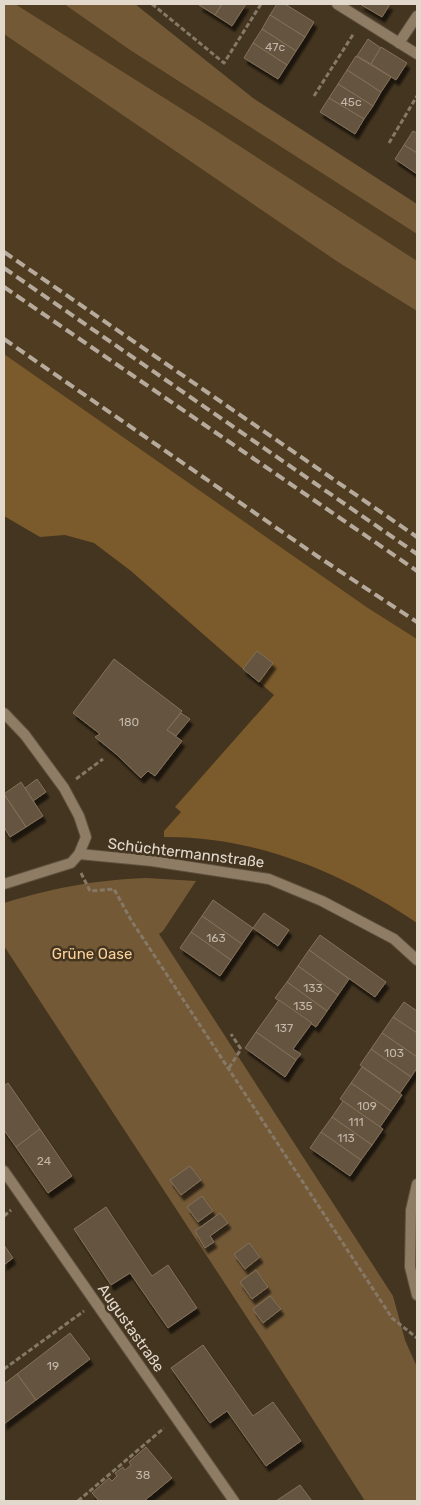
<svg xmlns="http://www.w3.org/2000/svg" width="421" height="1505" font-family="Rubik,sans-serif">
<defs>
<filter id="shadow"><feDropShadow dx="3" dy="5.5" stdDeviation="1" flood-color="#0009"/></filter>
</defs>
<rect width="100%" height="100%" fill="#443520"/>
<path fill="#503c21" d="M4,4H64L130,50L417,234V639L368,608L4,354Z"/>
<g fill="#745936">
<path d="M4,4H15L204,123L417,261V311L338,262L4,34Z"/>
<path d="M64,4H135L253,98L417,204V234L130,50Z"/>
<path d="M146,878L196,881L163,931L159,934L393,1296L405,1340L417,1367V1501H365L269,1351L4,946V903C53,888 94,880 146,878Z"/>
</g>
<path fill="#7b5a2b" d="M4,354L368,608L417,639V923C343,873 255,836 164,837V831L181,812L175,807L274,695L259,682L273,663L257,651L243,669L131,571L94,543L65,535L40,537L4,516Z"/>
<g fill="#65543f" stroke="#83715a" filter="url(#shadow)">
<path d="M200,4H222L215,15L199,5Z"/>
<path d="M222,4H246L232,26L215,15Z"/>
<path d="M277,4H285L314,22L305,37L270,15Z"/>
<path d="M360,4H390L382,17Z"/>
<path d="M270,15L305,37L296,51L262,29Z"/>
<path d="M262,29L296,51L287,65L253,43Z"/>
<path d="M368,39L381,48L371,64L357,56Z"/>
<path d="M253,43L287,65L278,79L244,58Z"/>
<path d="M381,47L407,63L396,80L371,64Z"/>
<path d="M356,56L391,77L381,92L347,70Z"/>
<path d="M347,70L381,92L373,106L338,84Z"/>
<path d="M338,84L373,106L364,119L329,98Z"/>
<path d="M329,98L364,119L355,134L320,112Z"/>
<path d="M413,131L417,133V153L404,145Z"/>
<path d="M404,145L417,153V174L395,159Z"/>
<path d="M257,651L273,663L259,682L243,669Z"/>
<path d="M114,659L182,711L167,730L182,741L155,776L148,771L141,778L116,754L95,737L100,734L73,713Z"/>
<path d="M181,713L190,719L176,736L167,730Z"/>
<path d="M37,779L46,792L33,801L25,788Z"/>
<path d="M21,782L43,816L26,827L4,794Z"/>
<path d="M4,794L26,827L10,837L4,827Z"/>
<path d="M213,900L253,928L242,944L202,916Z"/>
<path d="M264,913L289,930L278,946L253,928Z"/>
<path d="M202,916L242,944L231,960L191,932Z"/>
<path d="M191,932L231,960L220,976L180,948Z"/>
<path d="M320,935L386,982L375,997L309,950Z"/>
<path d="M309,950L349,979L338,995L298,966Z"/>
<path d="M298,966L338,995L327,1011L287,982Z"/>
<path d="M287,982L327,1011L316,1027L275,998Z"/>
<path d="M279,1000L312,1023L293,1049L301,1054L296,1060L256,1032Z"/>
<path d="M404,1002L417,1011V1033L393,1017Z"/>
<path d="M393,1017L417,1033V1057L382,1033Z"/>
<path d="M256,1032L296,1060L285,1077L245,1048Z"/>
<path d="M382,1033L417,1057V1068L411,1077L371,1049Z"/>
<path d="M371,1049L411,1077L400,1093L360,1065Z"/>
<path d="M362,1067L402,1095L391,1111L351,1083Z"/>
<path d="M8,1083L40,1129L16,1147L4,1130V1086Z"/>
<path d="M351,1083L391,1111L380,1127L340,1099Z"/>
<path d="M343,1101L383,1129L372,1145L332,1117Z"/>
<path d="M332,1117L372,1145L361,1160L321,1132Z"/>
<path d="M40,1129L72,1176L48,1193L16,1147Z"/>
<path d="M321,1132L361,1160L350,1176L310,1148Z"/>
<path d="M190,1166L201,1180L181,1195L170,1180Z"/>
<path d="M202,1196L213,1211L198,1222L187,1207Z"/>
<path d="M106,1207L152,1276L168,1265L197,1308L168,1328L130,1273L111,1285L74,1229Z"/>
<path d="M220,1213L228,1223L210,1236L214,1242L205,1248L195,1231Z"/>
<path d="M249,1243L260,1257L245,1269L234,1254Z"/>
<path d="M4,1245L13,1258L4,1265Z"/>
<path d="M256,1270L268,1287L252,1299L240,1282Z"/>
<path d="M270,1296L281,1309L263,1323L253,1309Z"/>
<path d="M70,1333L90,1359L36,1400L17,1374Z"/>
<path d="M203,1345L253,1416L273,1402L301,1441L266,1466L227,1411L210,1423L171,1368Z"/>
<path d="M17,1374L36,1400L4,1424V1384Z"/>
<path d="M146,1447L172,1478L144,1501H99L92,1493L109,1478L112,1481L117,1476L115,1473L123,1467L125,1470L131,1465L129,1462Z"/>
<path d="M300,1485L312,1501H276Z"/>
</g>
<g fill="none" stroke-linecap="round" stroke-linejoin="round">
<defs>
<g id="minor">
<path d="M337,4L417,54"/>
<path d="M399,43L417,16"/>
<path d="M4,713L25,735L64,788L79,816L86,837L79,854L152,861L269,879L322,901L394,939L417,960"/>
<path d="M4,884L71,863L79,854"/>
<path d="M4,1171L234,1501"/>
<path d="M417,1184L411,1210L410,1267L417,1295"/>
</g>
</defs>
<use href="#minor" stroke="#5e513e" stroke-width="12"/>
<g stroke="#857867" stroke-width="3" stroke-dasharray="5 2.5" stroke-linecap="butt">
<path d="M152,4L224,63L261,4"/>
<path d="M314,96L354,33"/>
<path d="M389,143L417,96"/>
<path d="M76,779L103,759"/>
<path d="M81,873L90,891L114,889L131,920L392,1318L417,1338"/>
<path d="M229,1068L241,1049L231,1034"/>
<path d="M4,1216L11,1210"/>
<path d="M4,1369L84,1311"/>
<path d="M78,1501L164,1428"/>
</g>
<use href="#minor" stroke="#8e7c65" stroke-width="10"/>
<g stroke="#b6aa9c" stroke-width="4" stroke-dasharray="10 5" stroke-linecap="butt">
<path d="M4,252L417,537"/>
<path d="M4,268L417,554"/>
<path d="M4,287L417,571"/>
<path d="M4,339L317,556L417,622"/>
</g>
</g>
<g text-anchor="middle" dominant-baseline="central" stroke-width="5" stroke-linejoin="round" paint-order="stroke">
<g font-size="12" fill="#c3b7a9">
<text x="275" y="47">47c</text>
<text x="351" y="102">45c</text>
<text x="129" y="722">180</text>
<text x="216" y="938">163</text>
<text x="313" y="988">133</text>
<text x="303" y="1006">135</text>
<text x="284" y="1028">137</text>
<text x="394" y="1053">103</text>
<text x="367" y="1106">109</text>
<text x="356" y="1122">111</text>
<text x="346" y="1138">113</text>
<text x="44" y="1161">24</text>
<text x="53" y="1366">19</text>
<text x="143" y="1475">38</text>
</g>
<g font-size="15" fill="#e2d8cc" stroke="#443520">
<text transform="translate(186 853) rotate(7)">Schüchtermannstraße</text>
<text transform="translate(131 1328) rotate(55)">Augustastraße</text>
</g>
<g font-size="15" fill="#fcd19a" stroke="#443520">
<text x="92" y="954">Grüne Oase</text>
</g>
</g>
<rect width="421" height="1505" fill="none" stroke="#e2d8cc" stroke-width="10"/>
</svg>
